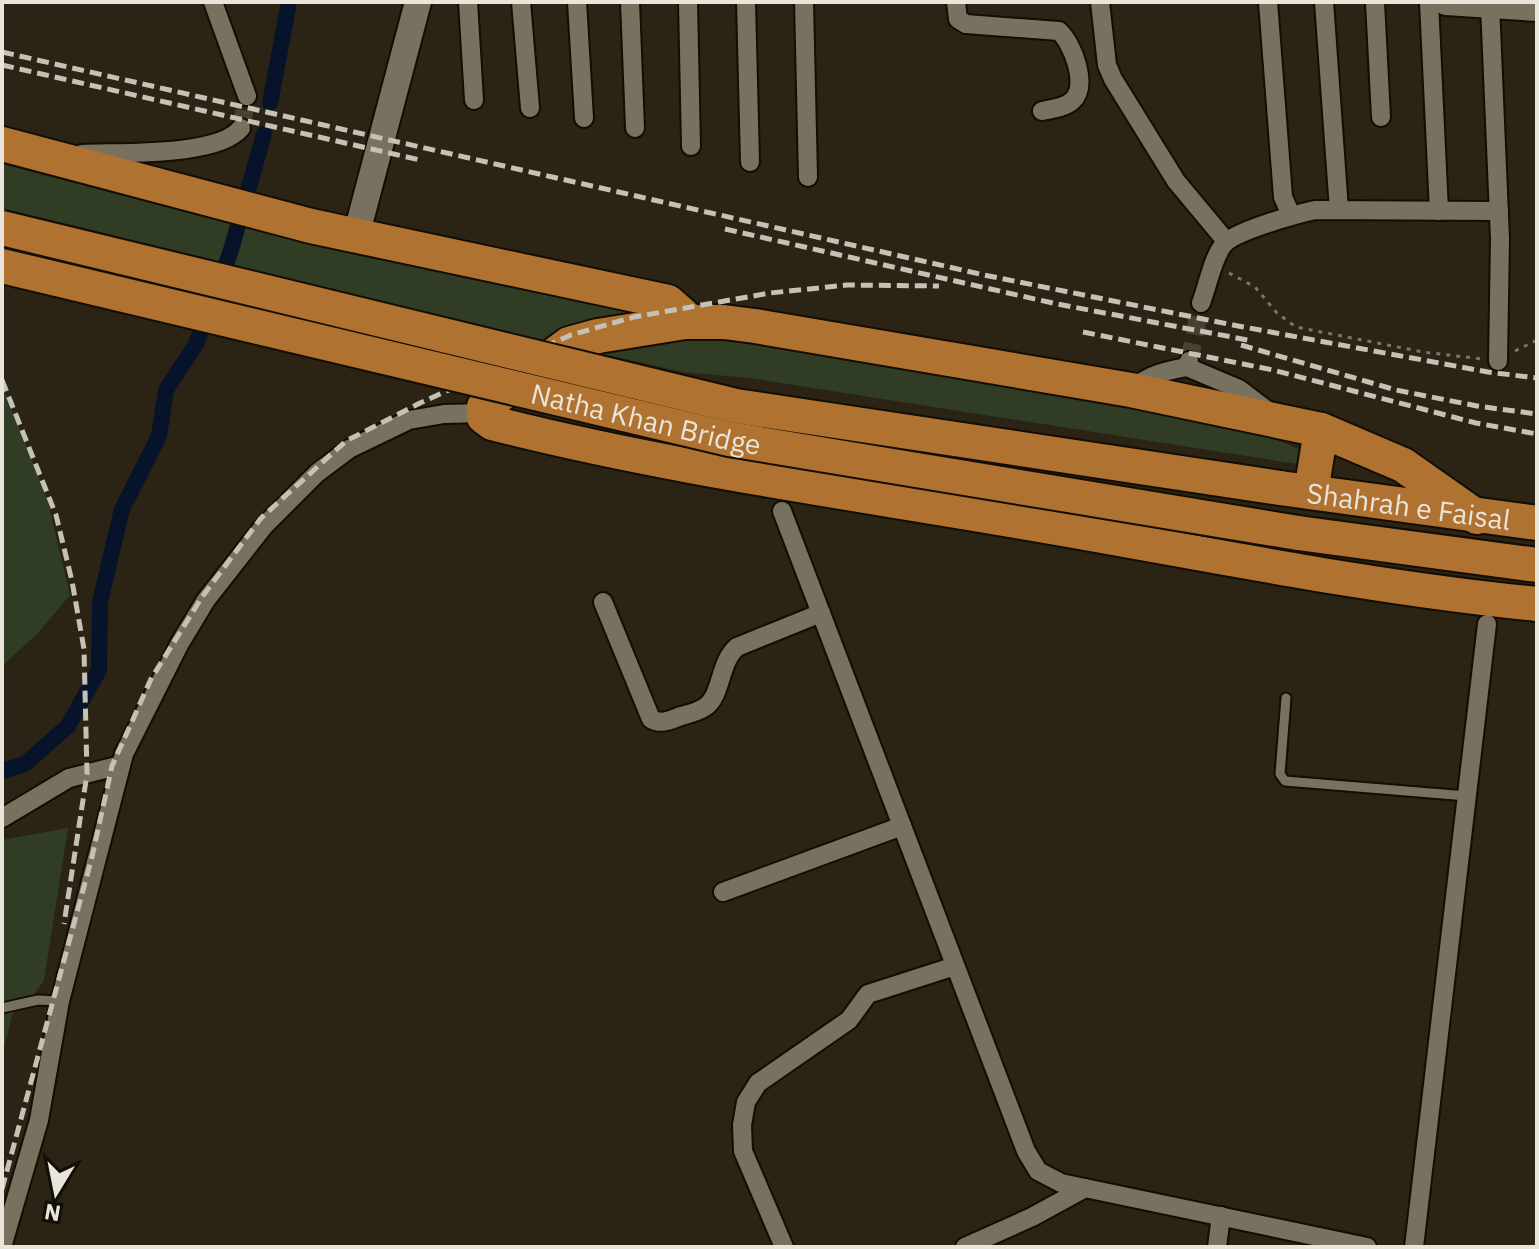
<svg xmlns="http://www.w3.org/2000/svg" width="1539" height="1249" font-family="'IBM Plex Sans',sans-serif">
<rect width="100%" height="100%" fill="#2b2414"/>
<g fill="#303d24">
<path d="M2,157L1257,431L1303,451L1304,465L749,378L683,372L522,336L2,208Z"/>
<path d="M2,385L47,498L70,595L38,633L2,666Z"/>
<path d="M68,828L44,980L34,995L12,1015L2,1056V840Z"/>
</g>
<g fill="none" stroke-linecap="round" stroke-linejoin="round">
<g stroke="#07132a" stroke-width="16">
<path d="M270,103L289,2"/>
<path d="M219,283L231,250L264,134"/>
<path d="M2,771L25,764L68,726L99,670L100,602L122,509L159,436L166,390L196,344L208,312"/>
</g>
<g stroke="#484132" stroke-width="18" stroke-dasharray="18 9" stroke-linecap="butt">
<path d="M241,128L247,96"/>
<path d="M1189,361L1201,303"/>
</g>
<defs>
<g id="lane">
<path d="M1286,698L1280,774L1285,781L1467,796"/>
<path d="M2,1008L38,1000L60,1001"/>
</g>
<g id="street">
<path d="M213,2L247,96"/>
<path d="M468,2L474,100"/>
<path d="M521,2L530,108"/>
<path d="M577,2L584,118"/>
<path d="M630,2L635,128"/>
<path d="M688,2L691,146"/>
<path d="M746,2L750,162"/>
<path d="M804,2L808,177"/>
<path d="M956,2L958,19L966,24L1059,31C1073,44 1089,86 1072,101C1064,108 1051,109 1042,111"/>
<path d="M1100,2L1107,65L1113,79L1176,181L1226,241"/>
<path d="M1268,2L1283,197L1291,215"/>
<path d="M1324,2L1339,210"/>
<path d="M1375,2L1381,117"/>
<path d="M1429,2L1439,211"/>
<path d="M1490,5L1500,239L1498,361"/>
<path d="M82,154C120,152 218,157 241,128"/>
<path d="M1201,303C1208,285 1212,260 1223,245C1234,231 1297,214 1315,210L1499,211"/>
<path d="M1187,367L1239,389L1268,411"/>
<path d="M1131,390C1148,375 1164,371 1187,367L1189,361"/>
<path d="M782,511L1026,1151L1038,1171L1061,1183L1367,1247"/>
<path d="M603,602L651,719C662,725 670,720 681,716C688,714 698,712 705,707C722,696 719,662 737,647L821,613"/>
<path d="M2,818L69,778L121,765"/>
<path d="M723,892L902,826"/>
<path d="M2,1247L39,1120L60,1001L124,754L180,643L206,600L264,526L317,473L349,449L409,420L444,414L483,413"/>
<path d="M784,1247L743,1151L742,1125L746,1102L758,1083L849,1020L868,994L955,966"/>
<path d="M965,1247L1032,1217L1085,1188"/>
<path d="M1217,1247L1221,1216"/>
<path d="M1414,1247L1487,624"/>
</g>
<g id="secondary">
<path d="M1446,2L1537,8"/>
<path d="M356,236L418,2"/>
</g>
<g id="highway">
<path d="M2,144L311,226L668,302L684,316L685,322H724L755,326L1131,390L1321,430L1403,465L1477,517"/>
<path d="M685,322L598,336L569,344L484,407V417L492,423C664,467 841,491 1016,521C1189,550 1362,587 1537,604"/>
<path id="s1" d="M1280,488L1537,523"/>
<path d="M1311,492L1321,430"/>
<path d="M1298,533L1537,565"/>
</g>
</defs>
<use href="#lane" stroke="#130d02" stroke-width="13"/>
<use href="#street" stroke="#130d02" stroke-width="22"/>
<use href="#secondary" stroke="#130d02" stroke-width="30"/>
<use href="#highway" stroke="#130d02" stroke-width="38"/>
<g stroke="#7a7567" stroke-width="3" stroke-dasharray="4 6" stroke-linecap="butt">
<path d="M1229,273L1255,287L1277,313L1296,327L1423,352L1482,359"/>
<path d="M1515,351L1537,340"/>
</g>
<use href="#lane" stroke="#78715f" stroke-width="9"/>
<use href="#street" stroke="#78715f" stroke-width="18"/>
<use href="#secondary" stroke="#78715f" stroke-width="26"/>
<use href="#highway" stroke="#af7231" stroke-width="34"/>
<g stroke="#c6c1b6" stroke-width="5" stroke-dasharray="12 6" stroke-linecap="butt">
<path d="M2,52L984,275L1238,326L1488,372L1537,378"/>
<path d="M2,65L420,160"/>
<path d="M725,229L1057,304L1253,341"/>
<path d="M1083,332L1273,370L1476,423L1537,434"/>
<path d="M1241,345L1396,390L1477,406L1537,414"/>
<path d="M2,380L56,515L72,581L84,649L87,774L64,924"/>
<path d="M2,1189L92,857L112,766L151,679L202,597L261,518L346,441L420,403L571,335L634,317L770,293L847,285L939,286"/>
</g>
<defs>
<g id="highway-bridge">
<path d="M2,228L736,406L1280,488"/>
<path id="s2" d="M2,266L729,439L1298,533"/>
</g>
</defs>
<use href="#highway-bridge" stroke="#130d02" stroke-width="38" stroke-linecap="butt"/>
<use href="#highway-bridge" stroke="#af7231" stroke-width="34"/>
</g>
<g text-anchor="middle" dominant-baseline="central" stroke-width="6" stroke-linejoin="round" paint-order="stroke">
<g font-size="28" fill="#e9e5db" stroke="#110e07">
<text stroke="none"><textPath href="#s2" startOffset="662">Natha Khan Bridge</textPath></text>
<text stroke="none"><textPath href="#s1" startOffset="130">Shahrah e Faisal</textPath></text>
</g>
</g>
<rect width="1539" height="1249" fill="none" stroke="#e9e5db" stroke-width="8"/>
<g transform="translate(56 1193) rotate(190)" stroke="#110e07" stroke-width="6" paint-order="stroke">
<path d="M0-6L14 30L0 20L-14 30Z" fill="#e9e5db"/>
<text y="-12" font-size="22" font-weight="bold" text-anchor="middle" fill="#e9e5db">N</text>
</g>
</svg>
